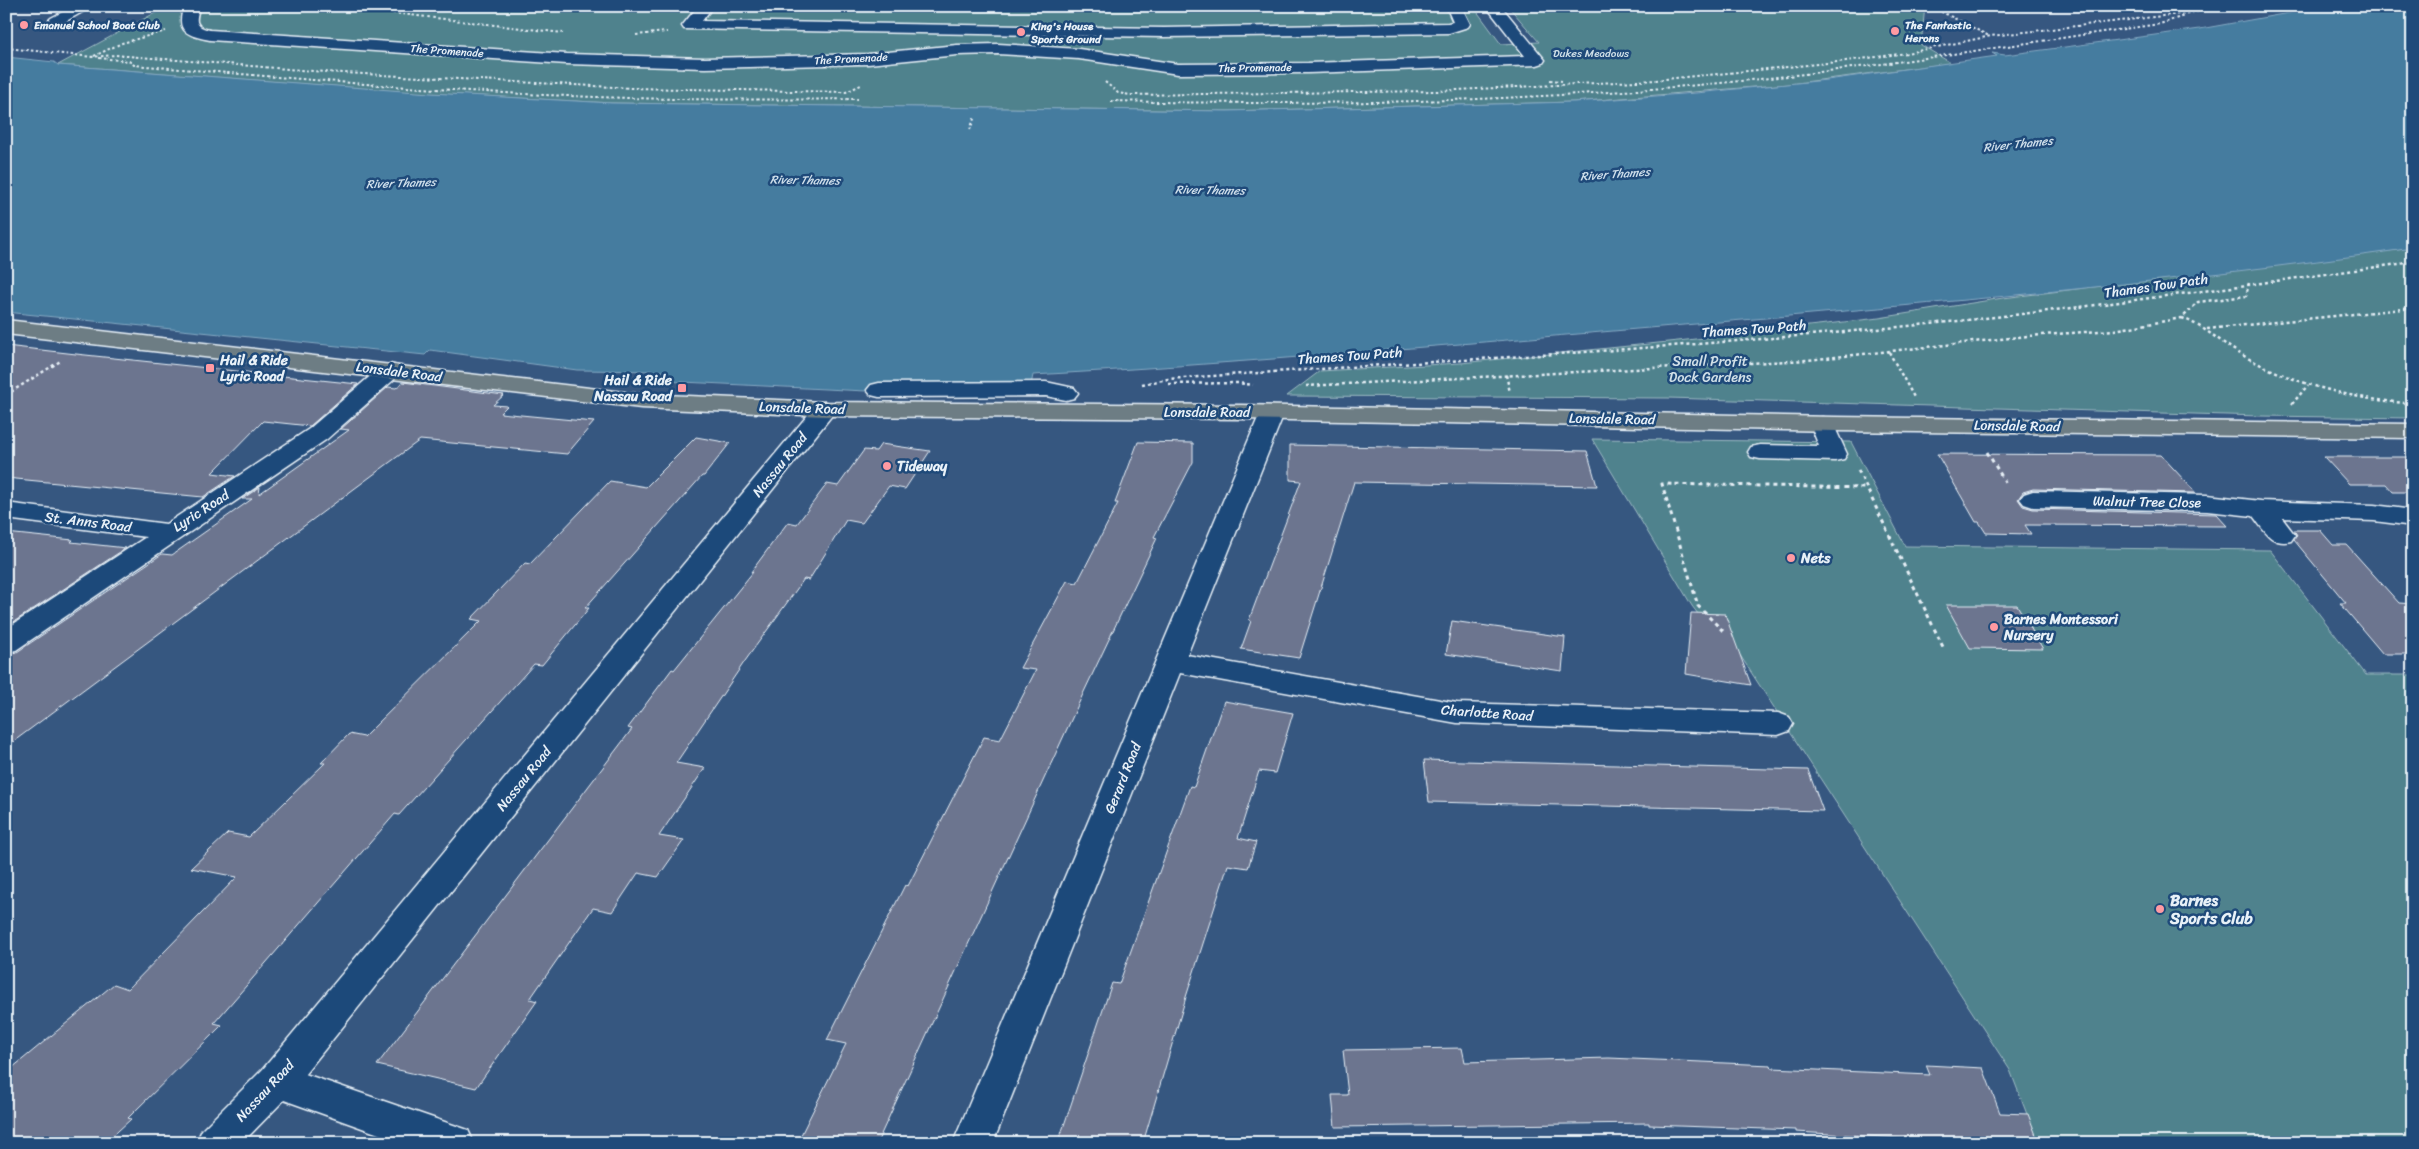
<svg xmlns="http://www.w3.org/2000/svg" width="2419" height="1149" font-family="Sriracha,sans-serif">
<rect width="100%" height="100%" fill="#365780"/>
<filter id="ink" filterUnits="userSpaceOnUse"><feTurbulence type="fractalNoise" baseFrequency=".02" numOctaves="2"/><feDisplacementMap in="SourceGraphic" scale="10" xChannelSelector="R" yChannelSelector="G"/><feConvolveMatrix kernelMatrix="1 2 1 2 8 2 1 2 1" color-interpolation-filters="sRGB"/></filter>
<g filter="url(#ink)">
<g fill="#50828d" stroke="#9cbac2">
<path d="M168,6H1473L1501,44L1539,42L1508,6H1925L1921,45L1951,63L1789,84L1574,102L1227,111L612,103L423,93L58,65Z"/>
<path d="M2413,248V418L2260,416L1668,398L1287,396L1320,371L1461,363L1678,341L1879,318L2003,298Z"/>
<path d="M1592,439L1851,442L1905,546L2270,550L2366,675H2413V1143H2038L2010,1070L1734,646L1711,631L1692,606Z"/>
</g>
<path fill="#447b9f" stroke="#86aac3" d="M2328,6H2413V248C2155,285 1896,307 1637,329C1435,346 1234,364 1033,375L1031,385H872L866,391L662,381L664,371L577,370L430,350L425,355L6,312V57L54,62L58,65L430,93L612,103L1227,111L1574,102L1696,93L1827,80L1997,56L1992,53L2005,55L2200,29Z"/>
<g fill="#6c748f" stroke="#e8f1f8">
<path d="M6,346L76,354L358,384L310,426L263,421L212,473L235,476L203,497L6,478Z"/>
<path d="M403,382L504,395L493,405L507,406L500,413L594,422L567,454L420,440L6,747V654L17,652L162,554L172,555L252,499H242L260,487L259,494L349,430L341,429L388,387L396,388Z"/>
<path d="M696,437L730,443L704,476H702L585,608H589L542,665L534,664L399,815L395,814L214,1023L222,1025L128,1118L131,1119L105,1143H6V1073L114,984L128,989L237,877L191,868L228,833L249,837L325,763H321L349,734L364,737L481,621L471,619L525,563L530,564L610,481L646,487Z"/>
<path d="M1138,442L1193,443V462L1154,537L1157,538L1083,694L877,1143H797L846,1044L827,1040L905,885L908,886L984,737L1000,740L1036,670L1020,668L1067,581L1077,583L1118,503H1115Z"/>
<path d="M881,444L930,451L905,489L889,486L862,523L846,520L809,580L804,579L745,661L676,763L705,768L659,836L684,840L658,877L638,873L612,912L593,908L530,999L537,1001L476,1088L377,1065L632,729L628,728L672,669L674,670L753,572H751L788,522L797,524L827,484L838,486L864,450L876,451Z"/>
<path d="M1290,445L1587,451L1597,486L1354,482L1299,658L1241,649L1251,621L1249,620L1301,481L1290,480Z"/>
<path d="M1937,454L2161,455L2196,493L2033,489L2023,492L2018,499L2023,506L2033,509L2216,514L2227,526L2025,525L2031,534L1986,533L1979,522H1976Z"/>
<path d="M2324,457H2413V492H2393L2386,484H2349Z"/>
<path d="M2294,530H2320L2333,545H2347L2399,603L2413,604V654H2383L2340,603H2346L2294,540L2297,535Z"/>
<path d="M6,533L73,540L71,542L126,548L6,627Z"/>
<path d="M1946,605H2017L2043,649L1970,648Z"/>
<path d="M1691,613L1725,614L1751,685L1686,674Z"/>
<path d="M1452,621L1565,637L1562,671L1446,654Z"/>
<path d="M1224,701L1293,713L1275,773L1259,771L1238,838L1256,842L1248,868L1228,865L1186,997L1143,1143H1058L1112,983L1119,984L1190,786L1194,787Z"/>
<path d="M1424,760L1808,770L1823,811L1429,802Z"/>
<path d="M1462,1048L1465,1062L1609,1058L1771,1065L1772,1068L1930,1075L1926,1065L1983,1068L2000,1113L2028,1114L2039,1143L1953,1141L1796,1132V1130L1649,1125V1123L1335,1127L1332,1095H1348L1343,1050Z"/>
</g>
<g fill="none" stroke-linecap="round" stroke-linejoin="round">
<defs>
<g id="minor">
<path d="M74,6H93L61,24L56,26L48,21L51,18Z"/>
<path d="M184,6H200C195,20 194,27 210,30L567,54L705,58L868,54L957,45L998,44L1079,49L1178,64L1308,63L1525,56L1486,6H1501L1545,60L1543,63L1537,65L1308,73L1178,74L1079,59L998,54L957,55L868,64L705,68L567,64L210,40C187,35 175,32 184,6Z"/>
<path d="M698,6H713L702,21L1164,28L1448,23L1453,22L1446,6H1461L1470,24L1468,27L1449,33L1164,37L684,29L682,26Z"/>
<path d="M390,364L398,366L402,371L398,376L327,439L16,650L6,652V629L146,537L6,519V503L166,524L309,429L382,366Z"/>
<path d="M1046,382L1074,388L1078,393L1074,398L1066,400L1046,396L879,397L871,395L867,390L871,385L879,383Z"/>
<path d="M825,402L833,404L837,409L305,1074L468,1130L474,1143H404L284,1100L242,1143H196L202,1130L263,1069L817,404Z"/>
<path d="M1272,406L1280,408L1284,413L1187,655L1457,703L1778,713L1789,717L1793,724L1789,731L1778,735L1457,723L1180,673L993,1143H953L1260,413L1264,408Z"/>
<path d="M1822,417L1831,419L1847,454L1844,459L1835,461L1760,459L1751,457L1748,452L1751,447L1760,445L1819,446L1810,424L1813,419Z"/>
<path d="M2033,491L2207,495L2261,501L2374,505L2413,510V526L2374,521L2282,518L2295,535L2291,541C2271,546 2264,530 2253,516L2207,511L2033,507L2024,504L2020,499L2024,494Z"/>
</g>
<path id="major" d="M6,320L641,394L825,402L1241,405L1836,417L2413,424V438L1836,431L1241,419L825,416L641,408L6,334Z"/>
</defs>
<use href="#minor" stroke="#e8f1f8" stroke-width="3"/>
<use href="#major" stroke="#e8f1f8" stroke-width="3"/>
<g stroke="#e8f1f8" stroke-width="2" stroke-dasharray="2.5 2.5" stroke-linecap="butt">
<path d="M333,6L563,33"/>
<path d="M1941,6L1942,12L1989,36"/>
<path d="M636,35L667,32"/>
<path d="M6,48L93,57"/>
<path d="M94,56L122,43L166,31"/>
<path d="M91,57L115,55L325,72L632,88L846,92L863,84"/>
<path d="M99,58L129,61L134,65C288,78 443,92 597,97C684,100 771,100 858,99"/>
<path d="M1550,80L1562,81"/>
<path d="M1105,82L1118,93L1130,95L1436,91L1656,80L1838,62L1907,53L1991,36L2248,6"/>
<path d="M1111,101C1321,106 1531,102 1740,81C1881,67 2020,43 2160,24L2184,16"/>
<path d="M970,130L975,116"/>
</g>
<g stroke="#e8f1f8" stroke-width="2.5" stroke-dasharray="3 3" stroke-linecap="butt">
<path d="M2249,283L2246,296L2198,302L2182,318C2206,327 2222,344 2244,356C2294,384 2348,398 2405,403"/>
<path d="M2207,329L2413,308"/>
<path d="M1889,352L1915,399"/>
<path d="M1506,375L1510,392"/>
<path d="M1142,384L1168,379C1415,362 1662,350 1908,326C2077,310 2245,285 2413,262"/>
<path d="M1169,384L1238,383L1253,385"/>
<path d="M1306,386L1808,360L2028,336L2114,330L2182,318"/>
<path d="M6,395L62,360"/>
<path d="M2292,404L2308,385"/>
</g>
<g stroke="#e8f1f8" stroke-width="3" stroke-dasharray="4 4" stroke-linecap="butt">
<path d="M1987,452L2007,485"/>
<path d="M1858,470L1944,649"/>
<path d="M1723,631L1698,606L1662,484L1867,488"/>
</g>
<use href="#minor" fill="#1f4a7a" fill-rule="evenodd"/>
<use href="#major" fill="#6d7d84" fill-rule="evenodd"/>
</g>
</g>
<g fill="#ff9aa2" stroke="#1f4a7a" stroke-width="2">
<circle cx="24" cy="25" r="5"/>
<circle cx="1895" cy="31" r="5"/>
<circle cx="1021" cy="32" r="5"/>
<rect x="205" y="363" width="10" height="10" rx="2.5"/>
<rect x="677" y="383" width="10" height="10" rx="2.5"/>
<circle cx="887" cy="466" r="5"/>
<circle cx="1791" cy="558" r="5"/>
<circle cx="1994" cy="627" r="5"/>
<circle cx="2160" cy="909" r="5"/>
</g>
<g text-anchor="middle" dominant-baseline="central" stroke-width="5" stroke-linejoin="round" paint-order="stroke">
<g font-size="11" font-weight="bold" fill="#e8f1f8" stroke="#1f4a7a" text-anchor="start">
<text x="34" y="25">Emanuel School Boat Club</text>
<text x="1905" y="25">The Fantastic<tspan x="1905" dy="13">Herons</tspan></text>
<text x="1031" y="26">King's House<tspan x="1031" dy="13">Sports Ground</tspan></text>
</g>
<g font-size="11" fill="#e8f1f8" stroke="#1f4a7a">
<text transform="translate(447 51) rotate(4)">The Promenade</text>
<text transform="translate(851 59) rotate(-3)">The Promenade</text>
<text transform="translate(1255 68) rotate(-1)">The Promenade</text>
</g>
<g font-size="11" fill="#d1e0e8" stroke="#1f4a7a">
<text x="1591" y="53">Dukes Meadows</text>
</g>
<g font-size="12" font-style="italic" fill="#cfdfeb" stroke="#1f4a7a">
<text transform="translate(2018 144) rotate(-6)">River Thames</text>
<text transform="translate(1615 174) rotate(-4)">River Thames</text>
<text transform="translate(805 180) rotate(1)">River Thames</text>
<text transform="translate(401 183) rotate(-2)">River Thames</text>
<text transform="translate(1210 190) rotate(1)">River Thames</text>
</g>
<g font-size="14" fill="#e8f1f8" stroke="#1f4a7a">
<text transform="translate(2156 286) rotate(-8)">Thames Tow Path</text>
<text transform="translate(1754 329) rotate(-4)">Thames Tow Path</text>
<text transform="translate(1350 356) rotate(-4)">Thames Tow Path</text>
<text transform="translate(399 372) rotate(7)">Lonsdale Road</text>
<text transform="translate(802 408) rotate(2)">Lonsdale Road</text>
<text x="1207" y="412">Lonsdale Road</text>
<text transform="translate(1612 419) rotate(1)">Lonsdale Road</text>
<text transform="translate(2017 426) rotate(1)">Lonsdale Road</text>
<text transform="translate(780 465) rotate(-51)">Nassau Road</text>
<text transform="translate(2147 502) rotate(1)">Walnut Tree Close</text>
<text transform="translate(201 511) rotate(-33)">Lyric Road</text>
<text transform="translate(88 522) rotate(7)">St. Anns Road</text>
<text transform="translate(1487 713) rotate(4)">Charlotte Road</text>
<text transform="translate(1123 778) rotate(-68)">Gerard Road</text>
<text transform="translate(524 779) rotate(-51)">Nassau Road</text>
<text transform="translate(265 1091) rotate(-47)">Nassau Road</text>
</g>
<g font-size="14" font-weight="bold" fill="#e8f1f8" stroke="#1f4a7a" text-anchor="start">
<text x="220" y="360">Hail &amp; Ride<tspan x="220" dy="16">Lyric Road</tspan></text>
<text x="672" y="380" text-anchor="end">Hail &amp; Ride<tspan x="672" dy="16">Nassau Road</tspan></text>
<text x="897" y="466">Tideway</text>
<text x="1801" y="558">Nets</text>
<text x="2004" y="619">Barnes Montessori<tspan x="2004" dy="16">Nursery</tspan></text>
</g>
<g font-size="14" fill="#d1e0e8" stroke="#1f4a7a">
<text x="1710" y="361">Small Profit<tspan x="1710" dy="16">Dock Gardens</tspan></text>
</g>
<g font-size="16" font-weight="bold" fill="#e8f1f8" stroke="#1f4a7a" text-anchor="start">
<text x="2170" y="900">Barnes<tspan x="2170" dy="18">Sports Club</tspan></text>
</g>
</g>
<rect width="2419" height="1149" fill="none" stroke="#1f4a7a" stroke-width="25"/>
<rect x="12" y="12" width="2394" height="1124" fill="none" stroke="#e8f1f8" stroke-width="2" filter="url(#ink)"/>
</svg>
